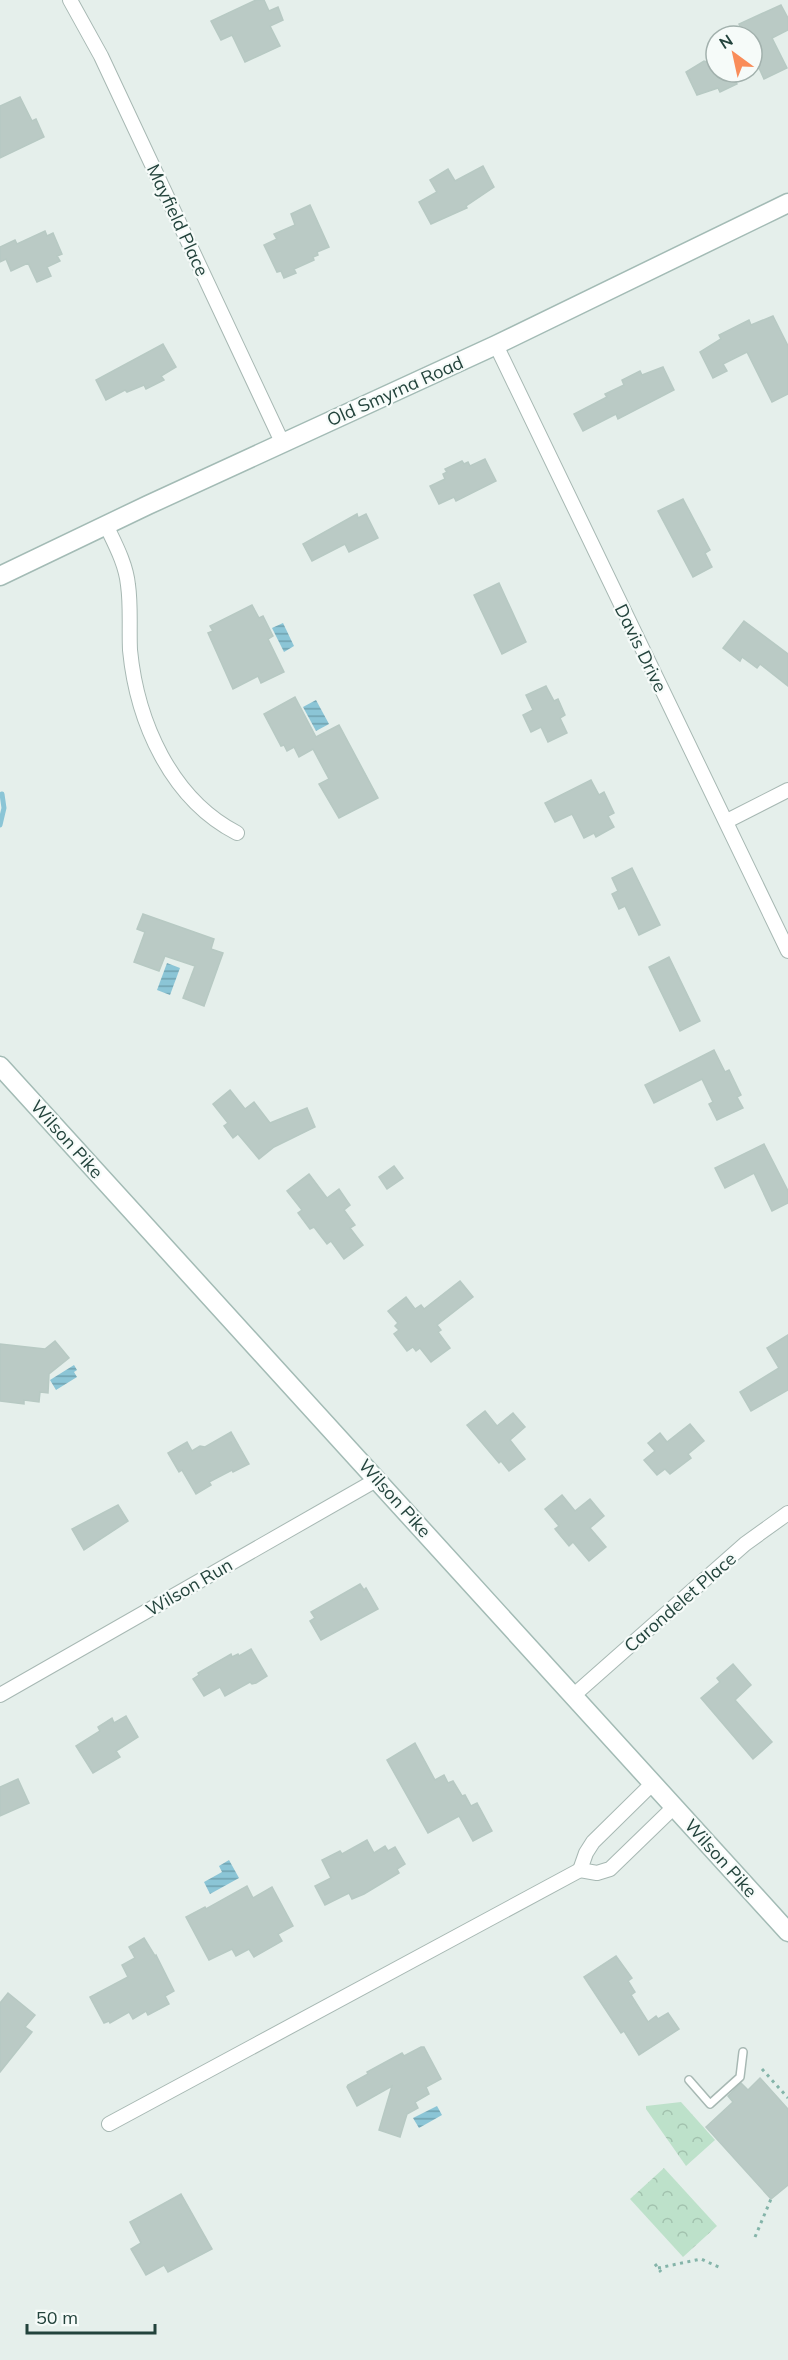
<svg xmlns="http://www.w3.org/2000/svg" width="788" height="2360" font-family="Mulish,sans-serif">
<defs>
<pattern id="park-crowns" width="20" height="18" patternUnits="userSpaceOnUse" patternTransform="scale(1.5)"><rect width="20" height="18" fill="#bde1ca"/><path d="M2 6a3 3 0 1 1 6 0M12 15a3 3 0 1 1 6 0" fill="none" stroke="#a2c2ae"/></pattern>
<pattern id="water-rules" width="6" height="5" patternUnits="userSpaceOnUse" patternTransform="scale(1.5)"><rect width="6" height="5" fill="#8bc5d6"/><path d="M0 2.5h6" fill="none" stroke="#71a2af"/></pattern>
</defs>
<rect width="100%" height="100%" fill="#e5efeb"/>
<g fill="url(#park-crowns)">
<path d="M681,2102L715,2140L686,2166L646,2109V2106Z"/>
<path d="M664,2168L717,2226L683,2257L630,2199Z"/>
</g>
<g fill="url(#water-rules)">
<path d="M283,623L294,646L284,652L272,628Z"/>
<path d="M316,700L329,724L316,731L303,707Z"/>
<path d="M167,963L180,968L170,995L157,990Z"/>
<path d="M74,1365L77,1370L74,1372L77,1377L56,1390L50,1380Z"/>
<path d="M229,1860L239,1878L210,1894L204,1882L222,1872L219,1866Z"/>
<path d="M437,2106L442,2115L419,2128L413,2118Z"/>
</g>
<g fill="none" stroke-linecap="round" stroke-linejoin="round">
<path stroke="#8bc5d6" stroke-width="5" d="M0,825L4,808L2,794"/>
</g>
<g fill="#bacac5" stroke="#b7c9c3" stroke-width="1.5">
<path d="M256,0H264L269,11L278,7L283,20L270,26L280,46L245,62L232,35L221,40L211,21Z"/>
<path d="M781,5L788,18V30L772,38L787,68L764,79L759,68L752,71V36H745L739,24Z"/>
<path d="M716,57V72H731L737,84L720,92L718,88L697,95L686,72L704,61L707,62Z"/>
<path d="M20,97L32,121L36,119L44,137L0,158V106Z"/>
<path d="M483,166L494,187L466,206L467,208L431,224L419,202L437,192L430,180L448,169L455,181Z"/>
<path d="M310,205L329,247L317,252L318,255L313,257L314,260L294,269L296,273L284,278L281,271L277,272L264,245L277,239L274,234L295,225L291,214Z"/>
<path d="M45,231L47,236L53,233L62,254L57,256L60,261L47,267L51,276L37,282L28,263L11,271L6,259L0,262V247L15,240L17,244Z"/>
<path d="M773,316L788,346V394L772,402L747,352L723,364L727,371L713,378L700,352L721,339L719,335L749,320L751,325Z"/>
<path d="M163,344L176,367L161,376L164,380L146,389L144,385L127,392L125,390L106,400L96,380Z"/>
<path d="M663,367L674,390L618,419L616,414L583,431L574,414L607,397L605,394L624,385L622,380L640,371L642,375Z"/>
<path d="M485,459L496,481L456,501L454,497L439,504L430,486L445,479L443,474L447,472L445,469L462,461L464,464L468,462L470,466Z"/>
<path d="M683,499L710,550L705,553L712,567L693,577L658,511Z"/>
<path d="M357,514L358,518L366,514L378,538L349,552L345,544L312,561L303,544Z"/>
<path d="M499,583L526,642L502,654L474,595Z"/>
<path d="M252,605L259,618L263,616L273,636L268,639L284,672L261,683L258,676L233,689L208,633L213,631L210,626Z"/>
<path d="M744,621L788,654V686L760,664L757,668L742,657L740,661L723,648Z"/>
<path d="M546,686L554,701L558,699L565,715L560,718L567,733L548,742L541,727L531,732L523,715L533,710L526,695Z"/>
<path d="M295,697L316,737L339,725L378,798L339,818L319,784L329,779L313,749L299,757L294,747L287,751L284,745L281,746L264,714Z"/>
<path d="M591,780L599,795L604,792L614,813L608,816L614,827L596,837L594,833L584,838L572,814L555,822L545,803Z"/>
<path d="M632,868L660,925L639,935L625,906L619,909L612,894L618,891L612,878Z"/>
<path d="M143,914L214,939L211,949L223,953L204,1006L183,998L195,966L165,956L159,971L134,962L145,932L137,929Z"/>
<path d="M669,957L700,1021L680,1031L649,967Z"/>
<path d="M714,1050L725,1072L729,1070L741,1095L737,1097L743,1108L717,1120L709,1104L713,1102L702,1079L654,1103L645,1085Z"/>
<path d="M230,1090L245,1109L254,1102L270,1123L307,1108L315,1127L274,1147L259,1159L238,1134L233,1138L224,1126L228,1123L213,1104Z"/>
<path d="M764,1144L788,1191V1203L772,1211L754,1173L725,1188L715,1168Z"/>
<path d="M394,1166L403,1178L387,1189L379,1177Z"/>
<path d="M309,1174L327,1198L339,1189L350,1205L344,1210L355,1225L350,1228L363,1245L344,1259L331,1241L327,1244L314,1227L310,1229L298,1213L302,1210L287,1191Z"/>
<path d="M460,1281L473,1297L437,1325L441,1330L438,1332L450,1348L431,1362L420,1348L416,1351L413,1347L407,1351L394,1334L399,1330L395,1326L398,1323L388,1311L406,1297L415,1309L421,1305L424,1309Z"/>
<path d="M788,1335V1390L751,1411L740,1392L779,1368L767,1348Z"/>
<path d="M55,1341L69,1358L49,1374L48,1393L40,1392L39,1402L24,1400V1404L0,1401V1344L45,1349Z"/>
<path d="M485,1411L497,1426L513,1413L525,1427L510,1440L525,1459L509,1471L501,1461L499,1463L467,1425Z"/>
<path d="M690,1424L704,1441L688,1454L691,1458L670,1474L665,1469L657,1475L644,1460L655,1451L648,1443L660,1433L667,1442Z"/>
<path d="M231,1432L249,1464L233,1472L232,1470L209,1482L211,1485L196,1494L182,1470L179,1472L168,1453L187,1442L192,1451L200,1446L205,1447Z"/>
<path d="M562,1495L575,1511L590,1499L604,1516L590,1528L606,1547L589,1561L573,1542L569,1546L555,1529L559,1526L545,1509Z"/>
<path d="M118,1505L128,1521L84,1550L72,1529Z"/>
<path d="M360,1584L364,1590L366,1588L378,1609L321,1640L310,1621L315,1618L311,1612Z"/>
<path d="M251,1649L267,1676L256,1683L252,1684L250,1682L225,1696L220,1687L204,1696L193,1679L199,1675L198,1673L231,1654L232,1657L238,1654L239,1656Z"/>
<path d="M733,1664L751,1685L735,1700L772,1742L753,1759L701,1698L720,1682L717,1678Z"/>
<path d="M126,1716L138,1737L116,1751L120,1757L93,1773L76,1746L100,1731L98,1727L112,1718L114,1723Z"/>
<path d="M415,1743L435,1780L444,1775L448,1783L453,1781L462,1796L465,1795L471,1806L477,1803L492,1831L473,1841L459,1816L428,1833L387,1760Z"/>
<path d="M18,1779L29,1803L0,1816V1787Z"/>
<path d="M367,1840L374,1853L385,1846L388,1851L395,1847L405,1864L397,1869L399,1873L364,1894L352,1899L349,1893L325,1905L315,1886L331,1878L322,1860L340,1851L342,1854Z"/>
<path d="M247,1886L253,1898L272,1887L293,1926L278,1934L282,1941L254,1957L249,1949L236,1956L232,1949L209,1960L186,1917L205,1907L206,1909Z"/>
<path d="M144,1938L155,1956L156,1955L174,1991L165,1996L169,2004L148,2015L146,2011L133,2019L129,2012L110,2023L109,2021L104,2023L90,1997L128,1977L122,1965L135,1958L129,1947Z"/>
<path d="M616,1956L632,1978L628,1981L635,1992L631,1995L648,2022L656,2016L658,2019L668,2013L679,2029L639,2055L624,2031L621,2033L584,1977Z"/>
<path d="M8,1993L35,2015L25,2027L32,2032L0,2072V2003Z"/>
<path d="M421,2047H424L441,2079L426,2087L429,2094L415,2102L418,2108L407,2114L400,2137L379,2130L392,2086L357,2106L347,2087L348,2085L368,2074L367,2072L402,2053L404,2056Z"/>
<path d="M760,2078L788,2109V2185L771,2199L706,2127L733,2102L728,2096L741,2083L748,2090Z"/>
<path d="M181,2194L212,2249L168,2272L164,2265L146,2275L131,2249L141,2243L130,2222Z"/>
</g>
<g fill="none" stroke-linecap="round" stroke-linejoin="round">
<defs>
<path id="lane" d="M689,2080L710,2104L740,2077L743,2052"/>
<g id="street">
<path d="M70,0L101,56L282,442"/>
<path d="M496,345L788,951"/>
<path d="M106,525C115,544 126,564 128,585C131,606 129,628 130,650C137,722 171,799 237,833"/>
<path d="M727,821L788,790"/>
<path d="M0,1695L378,1479"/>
<path d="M574,1695L745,1544L788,1513"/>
<path d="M653,1783L593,1842L586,1853L580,1870L597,1873L610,1869L674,1807"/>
<path d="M109,2124L580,1870"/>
</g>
<g id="secondary">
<path d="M0,576L148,505L496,345L788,203"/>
<path d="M0,1066L788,1932"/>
</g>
</defs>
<use href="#lane" stroke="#a7b8b3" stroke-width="10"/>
<use href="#street" stroke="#a7b8b3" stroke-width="16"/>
<use href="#secondary" stroke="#a3bbb5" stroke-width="21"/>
<g stroke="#84b4a9" stroke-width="3" stroke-dasharray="3 4.5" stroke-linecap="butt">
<path d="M762,2069L788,2098"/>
<path d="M755,2237L771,2199"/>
<path d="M655,2264L661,2272"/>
<path d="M658,2268L701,2259L721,2268"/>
</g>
<use href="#lane" stroke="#fff" stroke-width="7"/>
<use href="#street" stroke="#fff" stroke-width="14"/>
<use href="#secondary" stroke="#fff" stroke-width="18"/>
</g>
<g text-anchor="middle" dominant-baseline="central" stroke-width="4.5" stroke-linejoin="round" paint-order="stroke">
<g font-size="18" fill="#23433c" stroke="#f6fbf9">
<text transform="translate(178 220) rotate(65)">Mayfield Place</text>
<text transform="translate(395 391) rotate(-24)">Old Smyrna Road</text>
<text transform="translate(641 648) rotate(64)">Davis Drive</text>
<text transform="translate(67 1139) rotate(48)">Wilson Pike</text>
<text transform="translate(395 1498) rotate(48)">Wilson Pike</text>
<text transform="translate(189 1587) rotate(-30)">Wilson Run</text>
<text transform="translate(680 1602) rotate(-41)">Carondelet Place</text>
<text transform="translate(721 1858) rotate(48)">Wilson Pike</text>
</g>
</g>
<g transform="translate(734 54) rotate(327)"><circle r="28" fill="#f6fbf9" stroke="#a2b1ad" stroke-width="1.5"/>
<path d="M0-4.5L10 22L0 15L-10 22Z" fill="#f98c59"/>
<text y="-9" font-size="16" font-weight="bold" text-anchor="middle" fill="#23433c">N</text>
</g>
<path d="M27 2324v9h128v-9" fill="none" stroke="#23433c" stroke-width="3"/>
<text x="36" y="2324" font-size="18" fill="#23433c" stroke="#f6fbf9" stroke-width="4.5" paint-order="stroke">50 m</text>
</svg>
